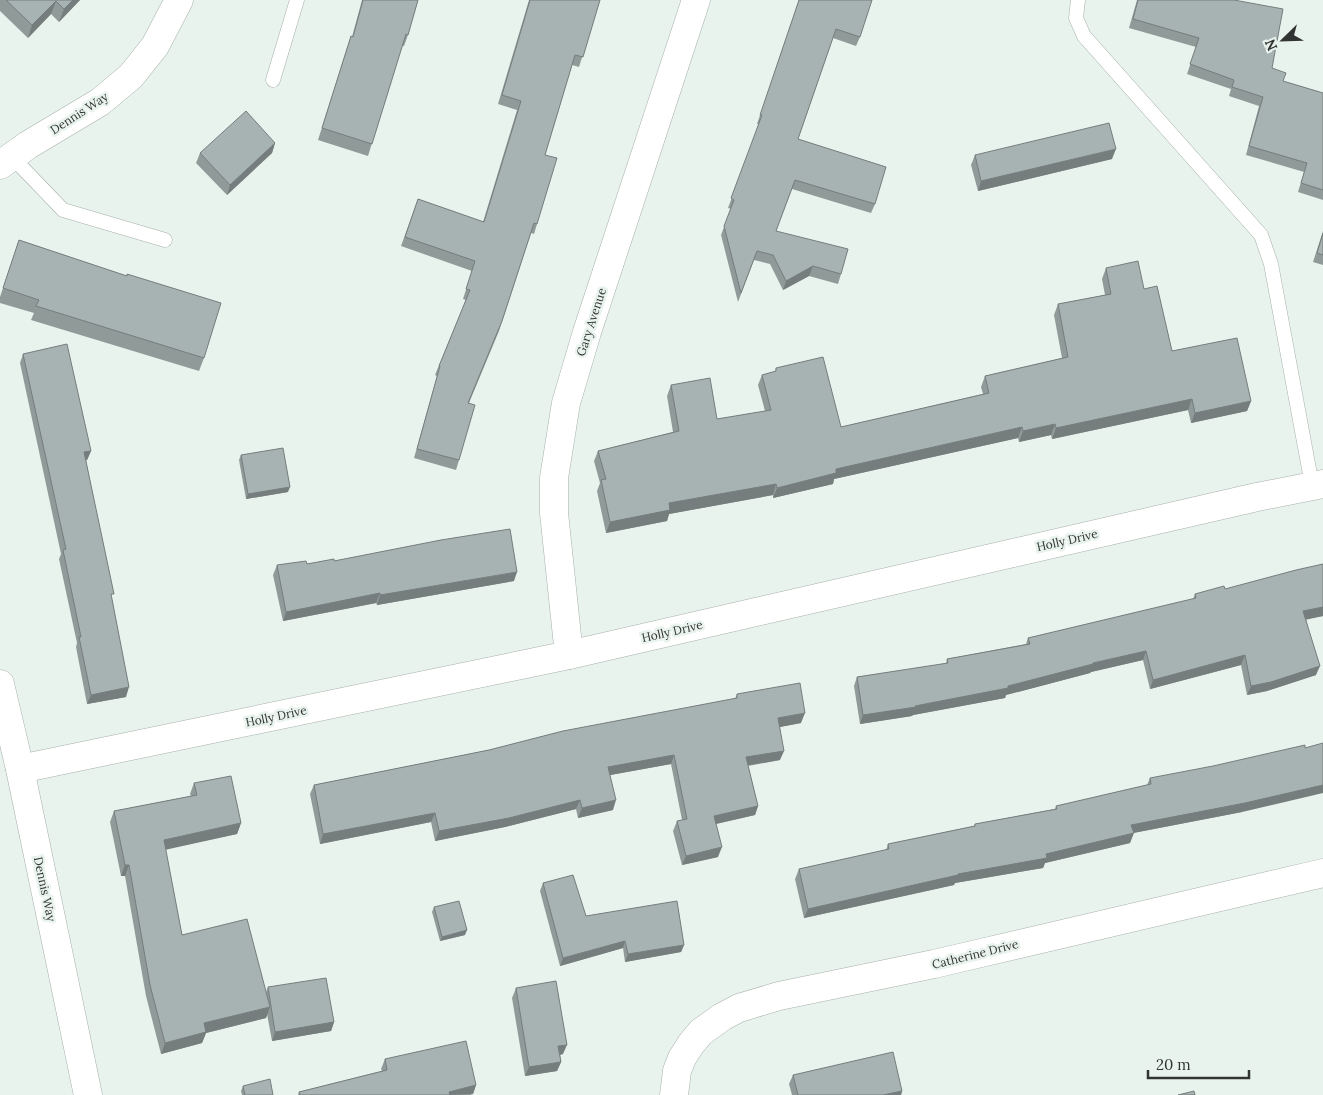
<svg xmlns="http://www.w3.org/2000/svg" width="1323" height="1095" font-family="Lora,serif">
<rect width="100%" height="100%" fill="#e9f3ed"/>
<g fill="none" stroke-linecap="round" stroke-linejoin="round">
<defs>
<g id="service">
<path d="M1078,0L1076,18L1084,36L1261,235L1271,264L1312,485"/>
<path d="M273,80L297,0"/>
<path d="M12,157L63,210L165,240"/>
</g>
<g id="minor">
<path d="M0,165L28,145L100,102L131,76L155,46L179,0"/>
<path d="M569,655L554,513V478L566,403L587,332L696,0"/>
<path d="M0,684L20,769L88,1095"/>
<path d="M20,769L569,655L1257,497L1323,484"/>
<path d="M674,1095L677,1071L682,1058L691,1044L701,1032L722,1017L739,1008L779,996L934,964L1323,873"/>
</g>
</defs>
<use href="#service" stroke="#a7b0aa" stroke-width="15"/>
<use href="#minor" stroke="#a7b0aa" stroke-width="29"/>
<use href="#service" stroke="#fff" stroke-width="14"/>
<use href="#minor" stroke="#fff" stroke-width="28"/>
</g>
<g fill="#909a99">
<path d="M0,0H80L59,22L51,14L28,38L0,11Z"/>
<path d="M362,0H418L408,35L404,46H402L368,156L318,140L347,48L351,36L352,37Z"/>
<path d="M529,0H600L579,67L572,65L545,155L537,224L534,234L531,233L499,331L469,403L459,460L456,470L414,458L437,376L435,375L466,300L463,299L472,271L401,246L418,199L483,222L517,110L498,104Z"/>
<path d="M799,0L860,37L856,46L833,38L798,139L875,204L871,213L792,189L776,231L841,274L838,284L809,276L783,290L770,264L754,260L738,302L721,235L731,209L728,208L759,124H757Z"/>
<path d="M1137,0H1234L1272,68L1283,81L1323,93V200L1298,192L1304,172L1246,155L1259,106L1229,96L1231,89L1187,74L1196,47L1129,28Z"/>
<path d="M275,143L272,153L227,195L196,163L200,153Z"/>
<path d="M975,155L1112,159L978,191L971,165Z"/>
<path d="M1323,231V265L1313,262Z"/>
<path d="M19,240L126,276L204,358L199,371L31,320L34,313L0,303V297Z"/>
<path d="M1106,268L1144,289L1172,351L1251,401L1247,411L1191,423L1188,410L1052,439L1051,435L1019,442L1018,438L834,479L833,484L773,498V495L669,514L667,521L606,533L597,491L600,483L594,461L598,451L673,432L667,396L671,385L717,419L765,411L758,385L762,375L775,372L776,368L841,427L983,394L981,387L985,376L1062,358L1054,315L1058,304L1105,295L1102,279Z"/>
<path d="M23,354L91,451L87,460H86L112,600L126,697L87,704L76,647L77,643L59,559L61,554L20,363Z"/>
<path d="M241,455L288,492L246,499L239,460Z"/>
<path d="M334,561L514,581L377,605L376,603L283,621L273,575L277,565L307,564Z"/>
<path d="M1323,564V616L1306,619L1316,675L1267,691L1247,695L1241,665L1150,689L1143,660L1091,672L1090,673L1006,695L1005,698L913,715L912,716L860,724L854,686L857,677L946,664L947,659L1026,644L1028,638L1193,599L1195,594L1225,589Z"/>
<path d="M737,694L801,723L779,727L780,760L748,766L758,806L755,815L716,824L718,857L682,865L673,831L677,821L682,820L671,764L610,775L613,810L578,818L576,809L505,827L435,841L431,822L320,844L310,794L314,785L489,750L735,699Z"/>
<path d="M1150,778L1242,812L1133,833L1130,843L1045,863L1043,868L955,883L954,885L804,918L795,879L799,869L886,850L888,844L974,826L975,824L1055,809L1056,806L1147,785Z"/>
<path d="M194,783L241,823L237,834L165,849L182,935L266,992L268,987L334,1022L331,1031L272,1041L267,1014L266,1018L206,1033L202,1043L161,1054L146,996L125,876H121L110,822L114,811L191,796L190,794Z"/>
<path d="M543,883L586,916L684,945L681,952L625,962L623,948L560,966L540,891Z"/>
<path d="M434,907L465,935L440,941L432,912Z"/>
<path d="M516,988L563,1054L560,1055L561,1062L557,1071L525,1076L512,998Z"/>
<path d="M385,1059L476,1085L473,1094L470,1095H298L299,1092L382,1071L381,1069Z"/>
<path d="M793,1075L902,1091L901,1095H792L789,1084Z"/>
<path d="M243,1086L273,1095H242L241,1091Z"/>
</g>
<g fill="#757d7d">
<path d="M73,0H80L59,22L64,9Z"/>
<path d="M56,1L51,14L28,38L32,25Z"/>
<path d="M275,143L272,153L227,195L230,185Z"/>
<path d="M1116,149L1112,159L978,191L981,181Z"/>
<path d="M813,266L809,276L783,290L786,281Z"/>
<path d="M1192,399L1188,410L1052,439L1056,428Z"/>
<path d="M1251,401L1247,411L1191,423L1195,413Z"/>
<path d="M1055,424L1051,435L1019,442L1023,431Z"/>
<path d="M1022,427L1018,438L834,479L833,484L773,498L777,488L836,469Z"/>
<path d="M91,451L87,460L80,461L84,452Z"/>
<path d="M776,484L773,495L669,514L667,521L606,533L610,522L669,503Z"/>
<path d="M290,487L288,492L246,499L248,494Z"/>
<path d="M517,572L514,581L377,605L380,595Z"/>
<path d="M380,593L376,603L283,621L286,612Z"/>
<path d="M1323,607V616L1300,621L1303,611Z"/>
<path d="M1146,651L1143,660L1091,672L1090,673L1006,695L1005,698L913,715L912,716L860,724L863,715L915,706L1008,686L1093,663Z"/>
<path d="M1245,655L1241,665L1150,689L1153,680Z"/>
<path d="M1320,666L1316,675L1267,691L1247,695L1251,686Z"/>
<path d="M129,687L126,697L87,704L91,695Z"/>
<path d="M805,713L801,723L775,728L778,718Z"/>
<path d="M784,751L780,760L743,766L746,757Z"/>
<path d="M674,755L671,764L605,776L608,767Z"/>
<path d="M1323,785V793L1242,812L1128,834L1131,825Z"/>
<path d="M580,800L576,809L505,827L435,841L439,831Z"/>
<path d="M616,800L613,810L578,818L582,808Z"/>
<path d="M758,806L755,815L711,825L714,816Z"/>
<path d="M435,813L431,822L320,844L323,834Z"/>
<path d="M241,823L237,834L160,851L164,840Z"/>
<path d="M1134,833L1130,843L1045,863L1043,868L955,883L954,885L804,918L808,909Z"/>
<path d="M722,847L718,857L682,865L686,856Z"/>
<path d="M125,865H129L125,876H121Z"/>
<path d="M467,930L465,935L440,941L442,937Z"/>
<path d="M625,941L623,948L560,966L563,958Z"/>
<path d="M684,945L681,952L625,962L628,954Z"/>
<path d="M270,1007L266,1018L206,1033L202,1043L161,1054L165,1043L204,1023Z"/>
<path d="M334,1022L331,1031L272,1041L275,1032Z"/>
<path d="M567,1045L563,1054L555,1056L558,1046Z"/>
<path d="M561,1062L557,1071L525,1076L529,1067Z"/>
<path d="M476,1085L473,1094L448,1095L449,1092Z"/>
<path d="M902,1091L901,1095H883Z"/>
</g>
<g fill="#a7b3b2" stroke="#757d7d">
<path d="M6,0H73L64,9L56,1L32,25Z"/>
<path d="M363,0H418L408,35L406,34L372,144L322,128L351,36L353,37Z"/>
<path d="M530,0H600L583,57L575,55L545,155L557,158L537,224L534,223L502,321L468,403L475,405L459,460L417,449L440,366H439L470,290L466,289L475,261L405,237L418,199L484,222L521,101L502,95Z"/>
<path d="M799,0H872L860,37L836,29L798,139L886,167L875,204L795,180L776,231L848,249L841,274L813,266L786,281L773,255L757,251L741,293L724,226L734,200L731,198L762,115H760Z"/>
<path d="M1138,0H1234L1283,9L1272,68L1286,73L1283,81L1323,93V190L1301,183L1307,163L1249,146L1263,97L1232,87L1234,80L1190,64L1199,38L1133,19Z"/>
<path d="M246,111L275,143L230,185L200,153Z"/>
<path d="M1109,123L1116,149L981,181L975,155Z"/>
<path d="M1323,233V255L1317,253Z"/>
<path d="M19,240L127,276V274L221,303L204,358L36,306L39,300L3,288Z"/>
<path d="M1138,261L1144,289L1157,286L1172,351L1237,338L1251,401L1195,413L1192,399L1056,428L1055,424L1023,431L1022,427L836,469V473L777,488L776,484L669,503L670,510L610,522L601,480L606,479L598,451L679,431L671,385L710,378L717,419L771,410L762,375L776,371V368L823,357L841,427L989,393L985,376L1068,357L1058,304L1111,294L1106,268Z"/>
<path d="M67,344L91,451L84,452L114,594H111L129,687L91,695L79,637H81L63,550L66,549L23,354Z"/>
<path d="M283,448L290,487L248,494L241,455Z"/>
<path d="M510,529L517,572L380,595V593L286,612L277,565L306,561L307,564L334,559V561L441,540Z"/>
<path d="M1323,564V607L1303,611L1320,666L1271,682L1251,686L1245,655L1153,680L1146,651L1093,663V664L1008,686V688L915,706L916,707L863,715L857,677L948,663L947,659L1030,644L1028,638L1196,598L1195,594L1224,586L1225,589L1296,570Z"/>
<path d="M800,683L805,713L778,718L784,751L746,757L758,806L714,816L722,847L686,856L677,821L687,819L674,755L608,767L616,800L582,808L580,800L509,818L439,831L435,813L323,834L314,785L489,750L563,731L737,698V694Z"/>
<path d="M1323,743V785L1245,803L1131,825L1134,833L1046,854L1047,858L958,874V875L808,909L799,869L889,849L888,844L975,826V824L1057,809L1056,806L1151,784L1150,778L1213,766L1305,745V748Z"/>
<path d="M231,776L241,823L164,840L182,935L247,919L270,1007L204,1023L206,1032L165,1043L150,985L129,865H125L114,811L197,795L194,783Z"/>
<path d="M573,875L586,916L677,901L684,945L628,954L625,941L563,958L543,883Z"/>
<path d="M459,901L467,930L442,937L434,907Z"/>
<path d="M326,978L334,1022L275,1032L268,987Z"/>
<path d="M556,981L567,1045L558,1046L561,1062L529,1067L516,988Z"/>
<path d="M466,1041L476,1085L449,1092L450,1095H300L299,1092L387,1070L385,1059Z"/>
<path d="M893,1052L902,1091L883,1095H798L793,1075Z"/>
<path d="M270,1079L273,1095H245L243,1086Z"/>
<path d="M1194,1091L1195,1095H1178Z"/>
</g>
<g text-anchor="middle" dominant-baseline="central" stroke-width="5" stroke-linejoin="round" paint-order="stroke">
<g font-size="12" fill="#313432" stroke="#e9f3ed">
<text transform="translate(79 113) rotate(-33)">Dennis Way</text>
<text transform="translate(591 322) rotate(-72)">Gary Avenue</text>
<text transform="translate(1067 540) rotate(-13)">Holly Drive</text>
<text transform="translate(672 631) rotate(-13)">Holly Drive</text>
<text transform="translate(276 716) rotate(-12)">Holly Drive</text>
<text transform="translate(45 889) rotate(78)">Dennis Way</text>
<text transform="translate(975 954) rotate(-14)">Catherine Drive</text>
</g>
</g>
<g transform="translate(1283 40) rotate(247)" stroke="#e9f3ed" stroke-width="4" paint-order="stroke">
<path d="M0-4L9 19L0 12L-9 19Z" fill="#313432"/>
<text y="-8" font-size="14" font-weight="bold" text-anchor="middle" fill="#313432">N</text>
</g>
<path d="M1148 1070v8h101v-8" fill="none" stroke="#313432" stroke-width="2.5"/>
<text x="1156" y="1070" font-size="15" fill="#313432" stroke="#e9f3ed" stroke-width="4" paint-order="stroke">20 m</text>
</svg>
